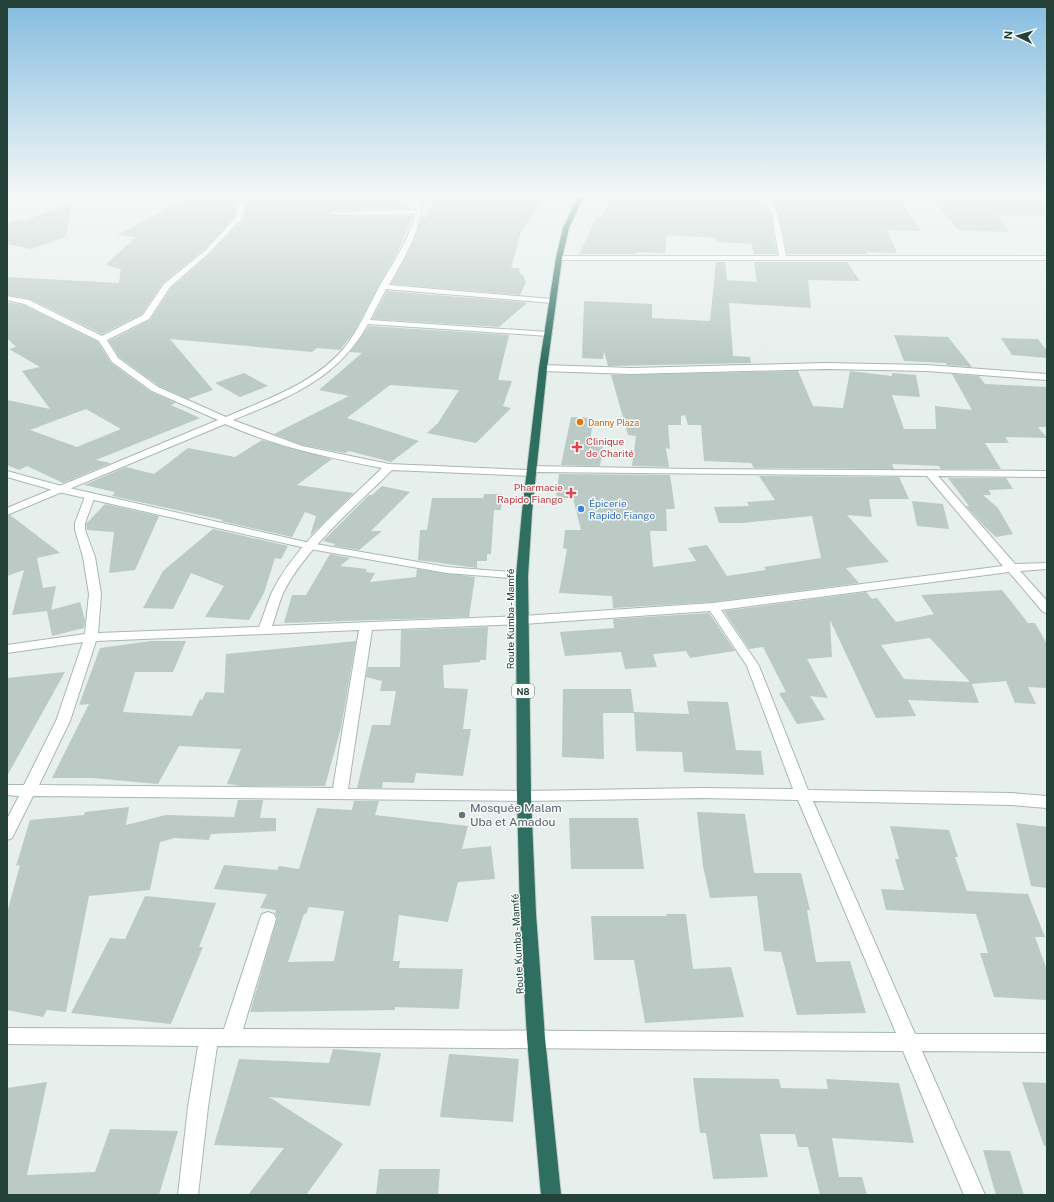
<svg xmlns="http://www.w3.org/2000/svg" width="1054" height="1202" font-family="'Public Sans',sans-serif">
<rect width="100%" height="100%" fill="#e6efeb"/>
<g fill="#bbcac4" fill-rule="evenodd">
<path d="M194,194L195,199L214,194H249L239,200L235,216L205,249L163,283L142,314L102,334L30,299L7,295V277L119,283L121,269L105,265L136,237L117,235Z"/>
<path d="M281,194H397L398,203L409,209L332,210L330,214L334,216H413L398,251L354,332L340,350L317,348L312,352L170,339L213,390L188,399L159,386L119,357L109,341L150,320L171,288L211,253L242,220L245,213L246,203L258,196Z"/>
<path d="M482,194H547L521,232L511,268H519L520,274H522L526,282L520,295L391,284L413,242L422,216L426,219L433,201H476Z"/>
<path d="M613,194L671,198L675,194H680L728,199L731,194L762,195L771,215L777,254H754L752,244L716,242V238L667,235L665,253L637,252L636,254H579L597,217L601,218Z"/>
<path d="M782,194H897L921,231L887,230L897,253L866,252V254H787L779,215L771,195L782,196Z"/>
<path d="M966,194H1047V216L998,215L1009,232L958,230L930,196L969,199Z"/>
<path d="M72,202L66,237L31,249L7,244V230L11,221L27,220Z"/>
<path d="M716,262H725L727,280L757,282L754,262H847L860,281L808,280L811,308L729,303L733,356L750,357L751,363L608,366L604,351L603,359L582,358L584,301L652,304V318L710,321Z"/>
<path d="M387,291L523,302L527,303L499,327L372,319Z"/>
<path d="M7,302L23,305L98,342L111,363L151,392L176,403L171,405L200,418L96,460L111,463L63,483L27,466L19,470L7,465V400L50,409L22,371L40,367L9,349L16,347L7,338ZM86,409L121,429L77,447L30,430Z"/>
<path d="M369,326L509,335L498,380L512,381L503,406L511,408L476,443L427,433L438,423L459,390L390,385L347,418L419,441L391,462L349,451L345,453L302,445L274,434L349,396L319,390L362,353L350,352Z"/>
<path d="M894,335L948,337L972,367L947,365L946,363L904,361Z"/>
<path d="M1001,338L1038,339L1047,351V358L1012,355Z"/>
<path d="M798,371L813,406L843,408L850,371L892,376V373L916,375L920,397L892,395L904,429H936L935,406L972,410L952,374L979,376L985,384L1047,387V427H1038L1047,438L1005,437L1009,443H985L1001,469H941L939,466L892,464L894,469L754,468L751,463L704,461L701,425H688L685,415L681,416V425H668L670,449L666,448L669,467L632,466L636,436L628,435L611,375Z"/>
<path d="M244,373L268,386L240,397L215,383Z"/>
<path d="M571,417L594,418L590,439L604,440L600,466L561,465Z"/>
<path d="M262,440L332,459L297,485L354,493L310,536L316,516L305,512L292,537L221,521L223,520L112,496L115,492L84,485L126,467L154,474L188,448L235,457Z"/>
<path d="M559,474L670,475L675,509H666L667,531H650L653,567L696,561L688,548L707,545L727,576L766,570L764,567L821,558L812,516L743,523H719L714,507L749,506L747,502L775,500L759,476L899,477L909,499H869L872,517L847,515L889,562L846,568L859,583L713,602L613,608L612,596L559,593L567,549L563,548L565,530H581L573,498H556Z"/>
<path d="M948,478H1006L1013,489L989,490L991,495H983L998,508L1013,534L996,537L986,528L966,506H969Z"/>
<path d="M382,486L410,492L371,531H382L359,550L334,546L335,544L323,541L369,495H372Z"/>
<path d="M484,494H502L501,510H494L491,554H487V561H477V568L418,560L420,530H427L432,498H483Z"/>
<path d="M912,501L943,504L949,529L917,526Z"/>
<path d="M105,504L159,516L135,570L109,573L114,532L87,530L86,524Z"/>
<path d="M10,515L60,553L37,558L43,588L56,586L51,610L80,602L85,620L84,628L52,636L47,611L12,615L24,570L7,576V516Z"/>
<path d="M213,529L288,546L281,559L275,558L264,593L249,620L205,617L224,586L191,573L173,609L143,608L163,571Z"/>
<path d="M330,554L350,558L340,566L367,569L366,572L375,573L370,582L416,577L417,569L475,577L469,617L284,623L292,595H306Z"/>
<path d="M1002,590L1028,623H1035L1047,644V688L1028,687L1036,704L1015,703L1006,681L972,684L979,703L908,700L916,716L876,718L830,620L832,657L807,659L828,698L810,696L825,720L797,724L779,693L786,692L763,647L749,649L724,611L866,592L872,599L877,598L896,622L934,614L921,595ZM930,638L970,682L904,679L881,645Z"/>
<path d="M709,613L735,651L690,658L686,651L653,654L657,667L625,669L621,652L565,656L560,632L614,628L613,619Z"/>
<path d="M488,627L486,660H480V662L443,665L444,688L468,689L463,729H471L463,776L416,773L414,783L383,782L382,788H357L372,725H390L396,691H380L382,681L366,677L368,667H400L401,630Z"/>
<path d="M151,641H186L173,672H135L123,712L192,716L200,699L202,700L206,692L224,693L226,654L356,641L341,728L325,786H241L227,784L241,749L179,746L158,784L92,778H52L89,704L79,705L100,648Z"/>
<path d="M65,672L7,776V678Z"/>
<path d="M563,689H631L634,713H603L604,759L562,757Z"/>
<path d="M687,701L728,702L736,750L761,751L764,775L684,772L682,752L636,751L634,712L689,714Z"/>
<path d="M238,800H263L260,818H276V831L211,834L209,840L175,838L160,842L150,890L89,896L66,1012L47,1010L43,1017L7,1010V913L20,865L16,866L30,820L84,815L85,812L129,807L126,825L166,815L234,817Z"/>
<path d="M354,801H379L375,815L468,826L462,849L491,846L495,879L458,882L448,922L399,915L393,961H400L399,968L463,969L459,1009L395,1007V1010L250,1012L277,919L275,913L276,910L260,908L267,894L214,889L224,865L277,870L279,866L299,869L317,808L352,810ZM309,907L344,911L334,961L288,962L304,914H306Z"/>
<path d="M697,812L745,814L754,873H801L810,910H807L816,962L850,961L866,1013L797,1015L781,952L764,951L757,896L710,898L703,866Z"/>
<path d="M569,818H638L644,869H571Z"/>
<path d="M1016,823L1047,827V888L1031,886Z"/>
<path d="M890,826L949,830L958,857H955L967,891L1028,894L1045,937H1035L1047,970V1000L994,997L980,953H988L976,914L886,910L881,889L904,890L895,859H899Z"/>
<path d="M145,896L216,903L199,947H203L171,1024L71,1013L110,938L125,939Z"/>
<path d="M666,914H686L693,969L731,967L744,1017L645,1023L634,960H594L591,916H667Z"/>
<path d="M333,1049L381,1053L370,1106L269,1097L343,1144L306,1195H248L284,1148L214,1145L239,1059L329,1063Z"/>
<path d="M449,1054L519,1059L513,1122L440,1117Z"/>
<path d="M693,1078L779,1079L781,1088L828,1089L826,1079L899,1083L914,1143L832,1138L839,1177H862L867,1195H820L808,1147H798L795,1134H760L768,1177L713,1179L706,1133H700Z"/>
<path d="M47,1082L27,1175L95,1172L110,1129L178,1131L159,1195H7V1088Z"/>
<path d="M1022,1082L1047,1083V1146H1044Z"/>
<path d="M983,1150L1010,1151L1024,1195H996Z"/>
<path d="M379,1169H440L438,1195H376Z"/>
</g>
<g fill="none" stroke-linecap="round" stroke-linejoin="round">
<defs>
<g id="street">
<path d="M251,194H258L245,202L244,213L241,219L210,252L170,287L149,319L107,340L118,358L158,387L226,417C267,399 316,383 345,347C359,329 369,306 379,287C392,264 409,241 415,214L334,215L332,214V212L416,210L415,194H421C425,227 404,257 389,285L552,299L556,301L552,303L386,289L370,320L548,332L552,334L548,336L368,324C337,380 289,397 233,420L302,446L389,464L528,470V467L532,466L691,469L1047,471V477L938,476L1015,564L1047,563V569L1020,571L1047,601V613L1043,612L1009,572L721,610L759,666L808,790L1011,793L1047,796V808L1011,805L813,801L915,1034H1047V1052L922,1051L985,1195H964L903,1051L217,1046L208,1107L198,1195H178L188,1107L198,1046L7,1044V1028L224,1029L260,919L262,914L268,912L274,914L276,919L243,1029L896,1033L798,800L702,798L524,801L33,796L12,838L7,840V819L19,796L7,795V785H24L56,721L83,642L7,653V645L85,634L89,594L83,557L75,530V523L86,494L90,493L95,496L85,523V530L95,557L101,594L98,633L259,627C264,615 267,603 272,592C295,545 345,505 382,468C327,457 277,447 225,424L7,515V508L218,420L152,391L112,362L99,341L24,304L7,300V296L29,300L102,336L143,315L164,284L206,250L236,217L240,201ZM392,470L532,476L536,475V472L927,476L1003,566L713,603L523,616L272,626C276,615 279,602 284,591C307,547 356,506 392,470ZM710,611L747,666L793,789L702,788L524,791L348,789L372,630L523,624ZM359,630L333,788L39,785L70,721L96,641Z"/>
<path d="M763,194H769L778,215L786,256H1047V260H559L556,258L559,256H779L772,215Z"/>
<path d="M825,363L927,365L1047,374V380L927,371L881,370L825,369L632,374L543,371L539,368L543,365L632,368Z"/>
</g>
<path id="secondary" d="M7,471L65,487L310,543L447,567L522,573L528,576L522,579L447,573L310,549L63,493L7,477Z"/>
<path id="highway" d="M579,194H585L569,228L562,258L547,368L532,512L528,576L531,796L536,914L545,1038L561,1195H541L527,1038L520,914L517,796L516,576L522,512L539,368L556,258L563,228Z"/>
</defs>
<use href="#street" stroke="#a8b8b2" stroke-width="2"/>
<use href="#secondary" stroke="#a4bbb3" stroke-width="2"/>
<use href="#highway" stroke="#c2cac8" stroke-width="2"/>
<use href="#street" fill="#fff" fill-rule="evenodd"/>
<use href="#secondary" fill="#fff" fill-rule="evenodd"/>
<use href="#highway" fill="#2f6f62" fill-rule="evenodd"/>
</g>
<linearGradient id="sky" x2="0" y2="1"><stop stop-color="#84bce0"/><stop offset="0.54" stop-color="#f4f8f6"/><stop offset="1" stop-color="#f4f8f6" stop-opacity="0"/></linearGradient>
<rect width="1054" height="362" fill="url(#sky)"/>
<circle fill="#e8710a" stroke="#f7fbf9" stroke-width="1.5" cx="580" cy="422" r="4"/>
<g fill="#e0444e" stroke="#f7fbf9" stroke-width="1.5">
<path d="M575 441h4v4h4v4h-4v4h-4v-4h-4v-4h4z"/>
<path d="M569 487h4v4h4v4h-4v4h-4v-4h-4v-4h4z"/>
</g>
<circle fill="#3f7fe0" stroke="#f7fbf9" stroke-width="1.5" cx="581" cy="509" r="4"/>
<circle fill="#6b7280" stroke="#f7fbf9" stroke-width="1.5" cx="462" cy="815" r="4"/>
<g text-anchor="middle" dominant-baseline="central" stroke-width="3" stroke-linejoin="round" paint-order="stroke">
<g font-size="9" fill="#c56008" stroke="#f7fbf9" text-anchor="start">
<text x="588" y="422">Danny Plaza</text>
</g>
<rect fill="#f7fbf9" stroke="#637a73" stroke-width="1" x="512" y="684" width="22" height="14" rx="3"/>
<g font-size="9" font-weight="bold" fill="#24423a">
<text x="523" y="691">N8</text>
</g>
<g font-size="10" fill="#be3a42" stroke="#f7fbf9" text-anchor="start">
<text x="586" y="441">Clinique<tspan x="586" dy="12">de Charité</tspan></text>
<text x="563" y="487" text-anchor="end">Pharmacie<tspan x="563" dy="12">Rapido Fiango</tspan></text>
</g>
<g font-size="10" fill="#366cbe" stroke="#f7fbf9" text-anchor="start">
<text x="589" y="503">Épicerie<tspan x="589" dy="12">Rapido Fiango</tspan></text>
</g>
<g font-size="10" fill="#24423a" stroke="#f7fbf9">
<text transform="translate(510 619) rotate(-90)">Route Kumba - Mamfé</text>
<text transform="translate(517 944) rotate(-93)">Route Kumba - Mamfé</text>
</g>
<g font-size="12" fill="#5b616d" stroke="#f7fbf9" text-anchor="start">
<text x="470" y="808">Mosquée Malam<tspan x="470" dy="14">Uba et Amadou</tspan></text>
</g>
</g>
<rect width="1054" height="1202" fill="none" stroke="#24423a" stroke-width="16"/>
<g transform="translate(1018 36) rotate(275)" stroke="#f7fbf9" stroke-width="3" paint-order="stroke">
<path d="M0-3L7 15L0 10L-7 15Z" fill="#24423a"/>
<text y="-6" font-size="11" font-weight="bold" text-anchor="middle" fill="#24423a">N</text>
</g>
</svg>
